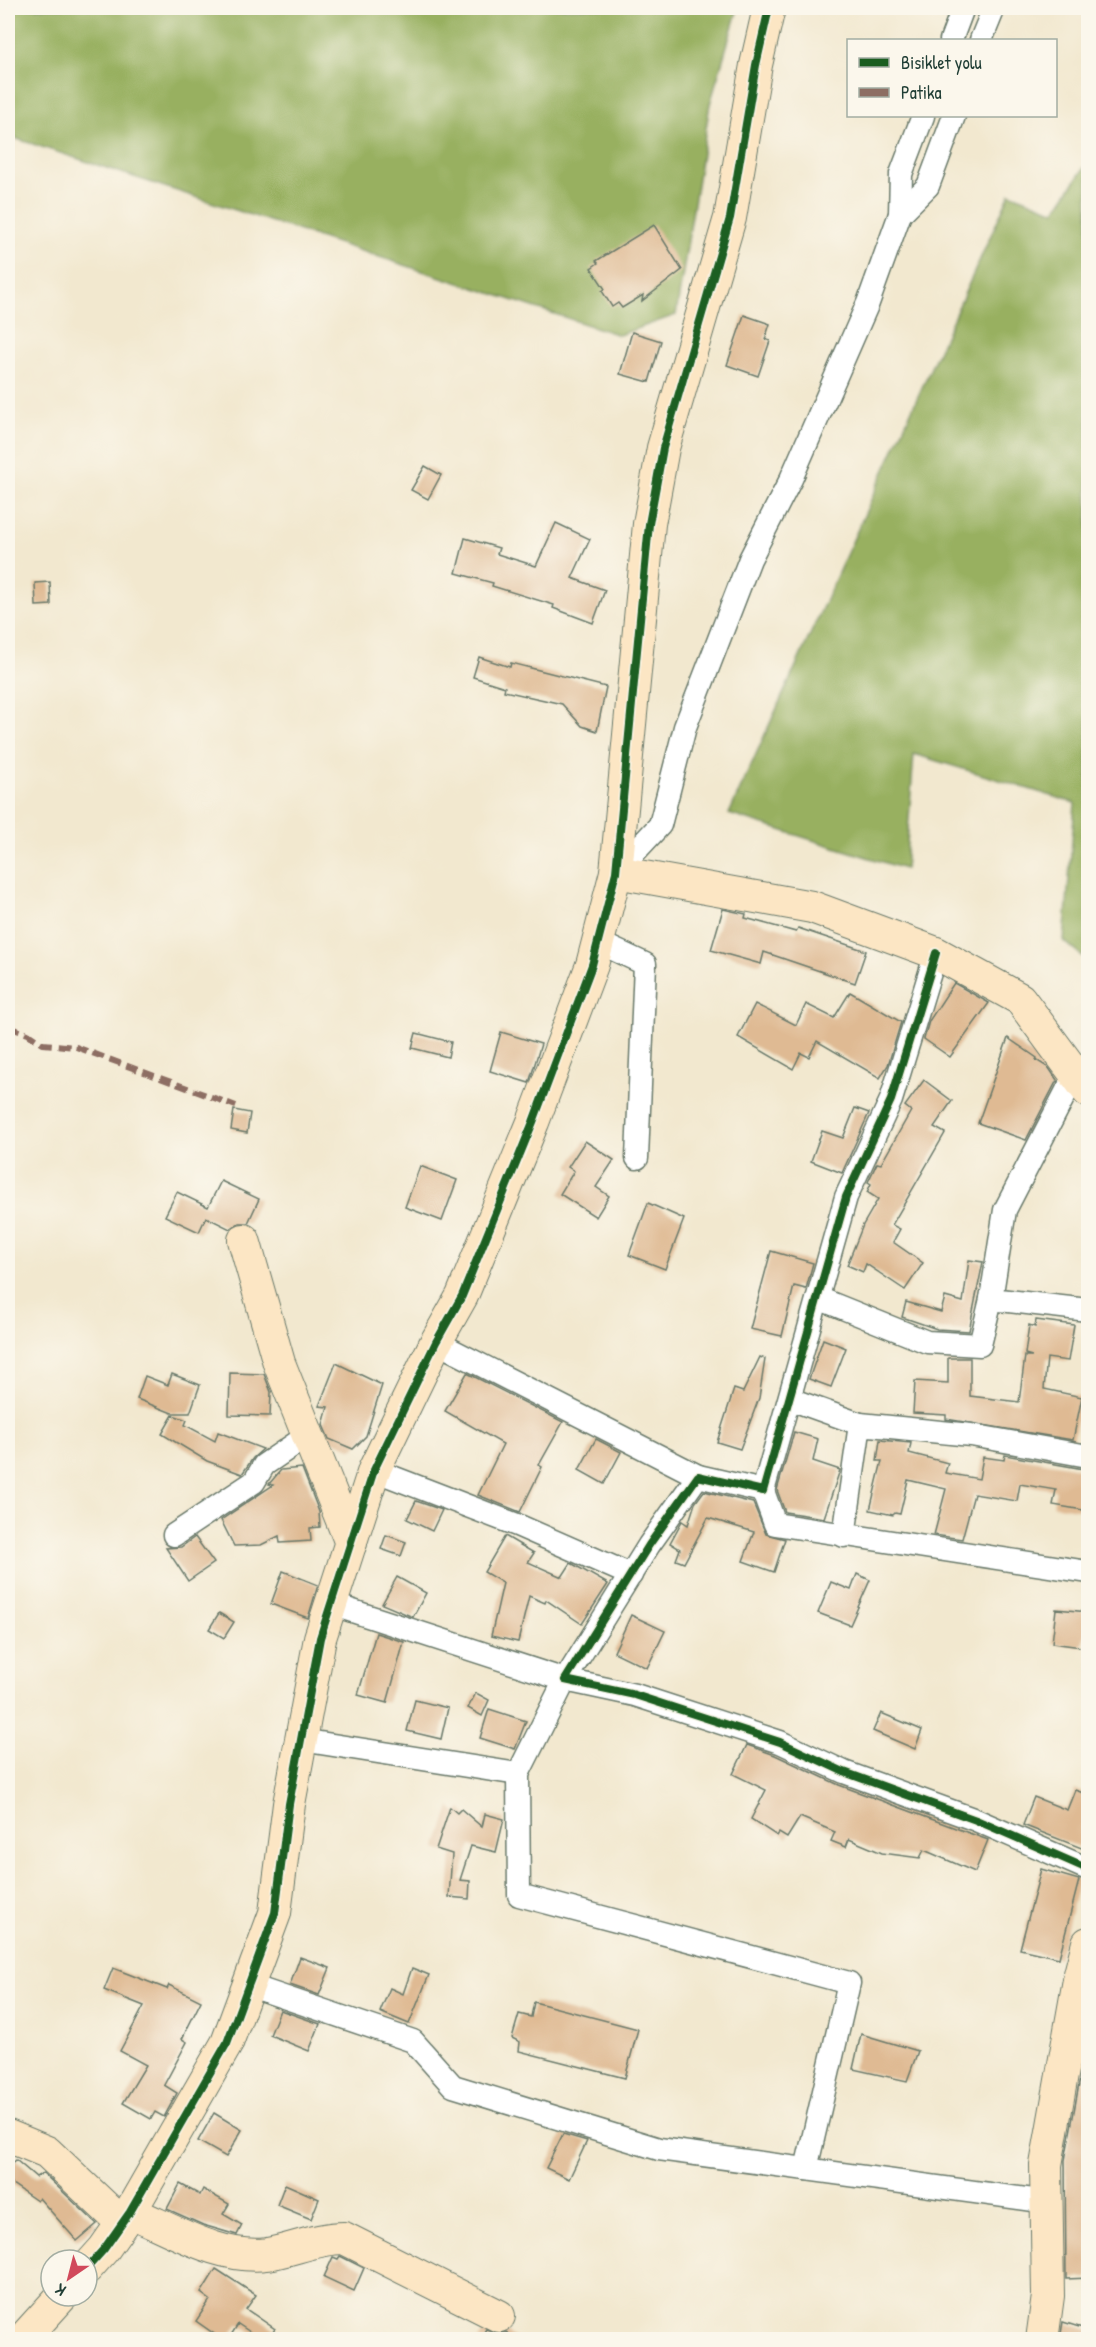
<svg xmlns="http://www.w3.org/2000/svg" width="1096" height="2347" font-family="'Patrick Hand',sans-serif">
<rect width="100%" height="100%" fill="#fbf7ec"/>
<filter id="ink" filterUnits="userSpaceOnUse"><feTurbulence type="fractalNoise" baseFrequency=".0167" numOctaves="2"/><feDisplacementMap in="SourceGraphic" scale="12" xChannelSelector="R" yChannelSelector="G"/><feConvolveMatrix kernelMatrix="1 2 1 2 8 2 1 2 1" color-interpolation-filters="sRGB"/></filter>
<filter id="wash" filterUnits="userSpaceOnUse"><feTurbulence type="fractalNoise" baseFrequency=".008" numOctaves="4" result="noise"/><feDisplacementMap in="SourceGraphic" scale="24" xChannelSelector="R" yChannelSelector="G"/><feGaussianBlur stdDeviation="1.35" result="paint"/><feColorMatrix in="noise" values="0 0 0 0 0 0 0 0 0 0 0 0 0 0 0 0 0 1.4 0 .05"/><feComposite in="paint" operator="in"/></filter>
<g filter="url(#wash)">
<rect width="100%" height="100%" fill="#f2e8cf"/>
<g fill="#98b061" stroke="#5c764a" stroke-width="1.5">
<path d="M8,8H738L710,104L676,315L619,335L8,136Z"/>
<path d="M1088,162V961L1064,941L1075,803L914,754L905,869L729,814L1010,193L1055,211Z"/>
</g>
<g id="blocks">
<g fill="#dfba93">
<path d="M654,225L682,270L642,301L643,295L622,308L618,303L612,307L602,291L605,289L591,268L598,263L596,261Z"/>
<path d="M744,315L770,324L765,339L770,341L758,376L727,365Z"/>
<path d="M632,332L661,341L649,382L620,374Z"/>
<path d="M425,466L441,475L428,499L411,490Z"/>
<path d="M556,523L590,539L572,578L605,590L593,623L553,608L554,605L492,586L493,583L456,573L465,538L499,548L497,554L536,566Z"/>
<path d="M50,582L51,605L36,606L35,583Z"/>
<path d="M479,657L510,667L511,663L606,687L597,731L582,726L562,704L504,691L505,687L473,677Z"/>
<path d="M723,909L746,914L745,918L796,932L798,928L866,951L855,983L764,952L761,964L711,950Z"/>
<path d="M954,983L989,1003L950,1057L924,1039L929,1021Z"/>
<path d="M850,992L901,1022L888,1065L880,1078L817,1041L809,1057L801,1053L793,1069L738,1037L755,1004L796,1025L806,1004L834,1018Z"/>
<path d="M501,1032L541,1044L529,1083L490,1071Z"/>
<path d="M416,1033L451,1042L448,1057L412,1048Z"/>
<path d="M1008,1038L1037,1058L1036,1060L1049,1068L1057,1080L1026,1140L978,1123Z"/>
<path d="M924,1080L952,1101L934,1127L945,1133L892,1225L900,1229L893,1242L923,1263L905,1290L866,1264L863,1272L847,1265L863,1225L878,1199L867,1192L871,1184L868,1182L877,1163L881,1164L911,1111L905,1106Z"/>
<path d="M855,1108L869,1113L842,1173L811,1161L822,1131L843,1138Z"/>
<path d="M234,1110L250,1113L247,1133L231,1130Z"/>
<path d="M585,1141L614,1160L596,1187L609,1196L596,1217L560,1194L574,1171L568,1167Z"/>
<path d="M420,1166L457,1180L442,1221L405,1207Z"/>
<path d="M221,1181L259,1199L248,1223H239L230,1229L206,1217L199,1232L165,1216L177,1192L208,1207Z"/>
<path d="M648,1203L684,1219L665,1269L629,1255Z"/>
<path d="M771,1251L813,1263L806,1289L794,1286L782,1336L750,1329Z"/>
<path d="M969,1260L983,1262L969,1331L937,1329L902,1317L906,1302L941,1312L945,1297L963,1302Z"/>
<path d="M1036,1320L1074,1325L1068,1361L1047,1358L1044,1389L1082,1397L1073,1440L946,1419V1415L913,1413L915,1381L948,1383V1358H970V1396L1019,1402L1025,1356H1032L1025,1354L1029,1325L1035,1327Z"/>
<path d="M823,1339L846,1348L831,1387L809,1379Z"/>
<path d="M760,1357L765,1359L759,1398L740,1449L717,1442L734,1389L743,1392Z"/>
<path d="M336,1363L382,1385L366,1436L353,1449L329,1439L323,1425L328,1407L319,1406Z"/>
<path d="M230,1373L264,1374L271,1392L270,1416L229,1415Z"/>
<path d="M467,1373L563,1422L539,1465L542,1467L520,1512L478,1495L503,1444L445,1411Z"/>
<path d="M172,1374L200,1385L190,1413H172L137,1399L145,1376L168,1385Z"/>
<path d="M173,1415L187,1420L185,1425L215,1441L218,1432L263,1449L253,1458L242,1474L207,1461L162,1434Z"/>
<path d="M794,1432L818,1439L813,1461L840,1470L824,1518L785,1512L777,1490Z"/>
<path d="M596,1439L621,1452L604,1484L579,1470Z"/>
<path d="M880,1440L911,1443L909,1453L948,1463L945,1473L979,1479L983,1457L1004,1460L1005,1455L1089,1470V1511L1053,1505L1056,1490L1020,1484L1017,1501L974,1494L962,1539L934,1535L946,1489L908,1480L900,1514L895,1513L893,1515L870,1510L882,1461H877Z"/>
<path d="M302,1468L319,1512L320,1527L310,1528L311,1541L280,1543L279,1536L261,1545L234,1546L221,1520L273,1485L269,1484L281,1470Z"/>
<path d="M704,1491L753,1503L766,1534L785,1539L774,1572L743,1561L754,1532L708,1518L684,1563L676,1560L680,1549L670,1543L682,1521L688,1525L695,1503Z"/>
<path d="M416,1501L442,1510L432,1531L407,1519Z"/>
<path d="M386,1535L406,1542L401,1556L381,1549Z"/>
<path d="M505,1536L534,1553L528,1562L562,1577L571,1563L608,1584L582,1624L546,1600L545,1603L529,1596L518,1642L491,1636L503,1583L484,1572Z"/>
<path d="M195,1537L214,1563L188,1581L166,1548L181,1547Z"/>
<path d="M283,1571L318,1585L308,1618L271,1604Z"/>
<path d="M857,1574L870,1580L850,1625L818,1613L831,1582L851,1590Z"/>
<path d="M397,1577L426,1593L413,1617L382,1604Z"/>
<path d="M1056,1609L1089,1612V1633H1086L1081,1647L1052,1643Z"/>
<path d="M219,1613L234,1622L224,1638L209,1629Z"/>
<path d="M631,1615L665,1631L647,1668L614,1652Z"/>
<path d="M376,1633L404,1642L387,1703L358,1695Z"/>
<path d="M476,1693L489,1700L482,1716L468,1708Z"/>
<path d="M415,1700L448,1708L441,1739L407,1731Z"/>
<path d="M489,1709L526,1721L515,1749L480,1738Z"/>
<path d="M881,1713L922,1730L915,1749L873,1731Z"/>
<path d="M747,1745L775,1755L839,1785L988,1840L975,1872L924,1850L920,1858L882,1853L849,1839L846,1847L831,1841L835,1832L800,1817L787,1838L779,1833L777,1836L751,1819L766,1790L733,1774Z"/>
<path d="M1075,1790L1089,1795V1851L1023,1825L1034,1797L1067,1810Z"/>
<path d="M450,1807L457,1813L461,1809L482,1827L485,1814L504,1819L496,1852L471,1846L460,1880L470,1881L469,1899L449,1897L452,1854L436,1849Z"/>
<path d="M1041,1869L1079,1880L1059,1958L1020,1949Z"/>
<path d="M300,1957L330,1968L319,1995L290,1985Z"/>
<path d="M113,1968L167,1989L169,1985L201,2001L182,2039L187,2042L164,2085L177,2093L164,2117L155,2112L151,2119L123,2103L146,2065L120,2051L144,2006L104,1990Z"/>
<path d="M412,1968L429,1975L409,2024L380,2012L390,1988L403,1994Z"/>
<path d="M534,2002L638,2029L625,2078L519,2051L520,2042L512,2038L519,2014L531,2017Z"/>
<path d="M280,2010L320,2024L309,2051L270,2035Z"/>
<path d="M861,2034L918,2051L907,2081L853,2069Z"/>
<path d="M1082,2068L1089,2069V2278L1066,2279L1065,2160Z"/>
<path d="M214,2113L242,2130L226,2157L198,2141Z"/>
<path d="M563,2134L587,2141L569,2179L546,2168Z"/>
<path d="M16,2160L36,2177L43,2173L97,2224L77,2241L39,2198L37,2201L8,2181V2167Z"/>
<path d="M180,2184L200,2195L203,2189L229,2204L223,2214L242,2225L237,2235L203,2225L167,2209Z"/>
<path d="M285,2184L319,2199L311,2219L277,2205Z"/>
<path d="M340,2256L364,2268L354,2291L324,2277L333,2257L338,2259Z"/>
<path d="M216,2269L256,2295L246,2309L275,2329L268,2340H262L238,2324L228,2340H223L196,2321L210,2300L201,2293Z"/>
<path d="M1063,2322L1089,2330V2340H1060Z"/>
<path d="M486,2329L499,2334L506,2332L518,2340H479Z"/>
</g>
</g>
</g>
<g filter="url(#ink)">
<use href="#blocks" fill-opacity="0" stroke="#69796a" stroke-width="1.5"/>
<g fill="none" stroke-linecap="round" stroke-linejoin="round">
<defs>
<g id="street">
<path d="M951,40L963,8"/>
<path d="M981,40L994,8"/>
<path d="M900,214L928,186L954,116"/>
<path d="M616,872L660,825L685,727L750,559L791,479L868,303L900,214L901,174L923,116"/>
<path d="M598,942L645,964L637,1158"/>
<path d="M936,953L891,1100L846,1197L763,1491L698,1476L649,1545L565,1680L635,1695L780,1742L844,1772L976,1820L1088,1869"/>
<path d="M1076,1073L1005,1210L991,1299L1088,1310"/>
<path d="M818,1298L927,1342L980,1345L991,1299"/>
<path d="M436,1342L698,1476"/>
<path d="M790,1399L860,1424"/>
<path d="M374,1470L517,1525L631,1575"/>
<path d="M763,1491L775,1524L1088,1572"/>
<path d="M174,1535L254,1482L264,1465L308,1435"/>
<path d="M844,1536L860,1424L971,1435L1088,1456"/>
<path d="M331,1604L565,1680L518,1774L519,1895L849,1983L806,2169"/>
<path d="M301,1740L518,1774"/>
<path d="M248,1985L413,2041L453,2086L659,2149L1048,2202"/>
</g>
<g id="secondary">
<path d="M616,872L812,907L936,953L1020,999L1088,1091"/>
<path d="M244,1240L279,1363L351,1543"/>
<path d="M8,2136L47,2152L122,2223"/>
<path d="M130,2212C172,2229 220,2260 267,2254C293,2250 317,2238 344,2238L499,2316"/>
<path d="M87,2268L104,2249L130,2212L227,2043L275,1913L289,1804L320,1638L374,1470L436,1342L462,1296L533,1122L592,965L616,872L649,524L663,448L730,218L756,65L769,8"/>
<path d="M22,2340L62,2296"/>
<path d="M1042,2340L1048,2296L1046,2165L1080,1974L1088,1943"/>
</g>
</defs>
<use href="#street" stroke="#69796a" stroke-width="25"/>
<use href="#secondary" stroke="#69796a" stroke-width="34"/>
<use href="#street" stroke="#fff" stroke-width="22"/>
<use href="#secondary" stroke="#fce6c4" stroke-width="32"/>
<path stroke="#8d6e63" stroke-width="6" stroke-dasharray="12 6" stroke-linecap="butt" d="M8,1027L28,1034L43,1044L76,1047L236,1106"/>
<defs>
<g id="cycleway">
<path d="M936,953L891,1100L846,1197L763,1491L698,1476L649,1545L565,1680L635,1695L780,1742L844,1772L976,1820L1088,1869"/>
<path d="M87,2268L104,2249L130,2212L227,2043L275,1913L289,1804L320,1638L374,1470L436,1342L462,1296L533,1122L592,965L616,872L649,524L663,448L730,218L756,65L769,8"/>
</g>
</defs>
<use href="#cycleway" stroke="#fbf7ec" stroke-width="11"/>
<use href="#cycleway" stroke="#1b5e20" stroke-width="8"/>
</g>
</g>
<rect width="1096" height="2347" fill="none" stroke="#fbf7ec" stroke-width="30"/>
<rect x="847" y="39" width="210" height="78" fill="#fbf7ec" stroke="#a3ada2" stroke-width="1.5"/>
<rect x="859" y="58" width="30" height="9" fill="#1b5e20" stroke="#a3ada2" stroke-width="1.5"/>
<text x="901" y="69" font-size="18" fill="#1f3d34">Bisiklet yolu</text>
<rect x="859" y="88" width="30" height="9" fill="#8d6e63" stroke="#a3ada2" stroke-width="1.5"/>
<text x="901" y="99" font-size="18" fill="#1f3d34">Patika</text>
<g transform="translate(69 2278) rotate(215)"><circle r="28" fill="#fbf7ec" stroke="#a3ada2" stroke-width="1.5"/>
<path d="M0-4.5L10 22L0 15L-10 22Z" fill="#d1495b"/>
<text y="-9" font-size="16" font-weight="bold" text-anchor="middle" fill="#1f3d34">K</text>
</g>
</svg>
